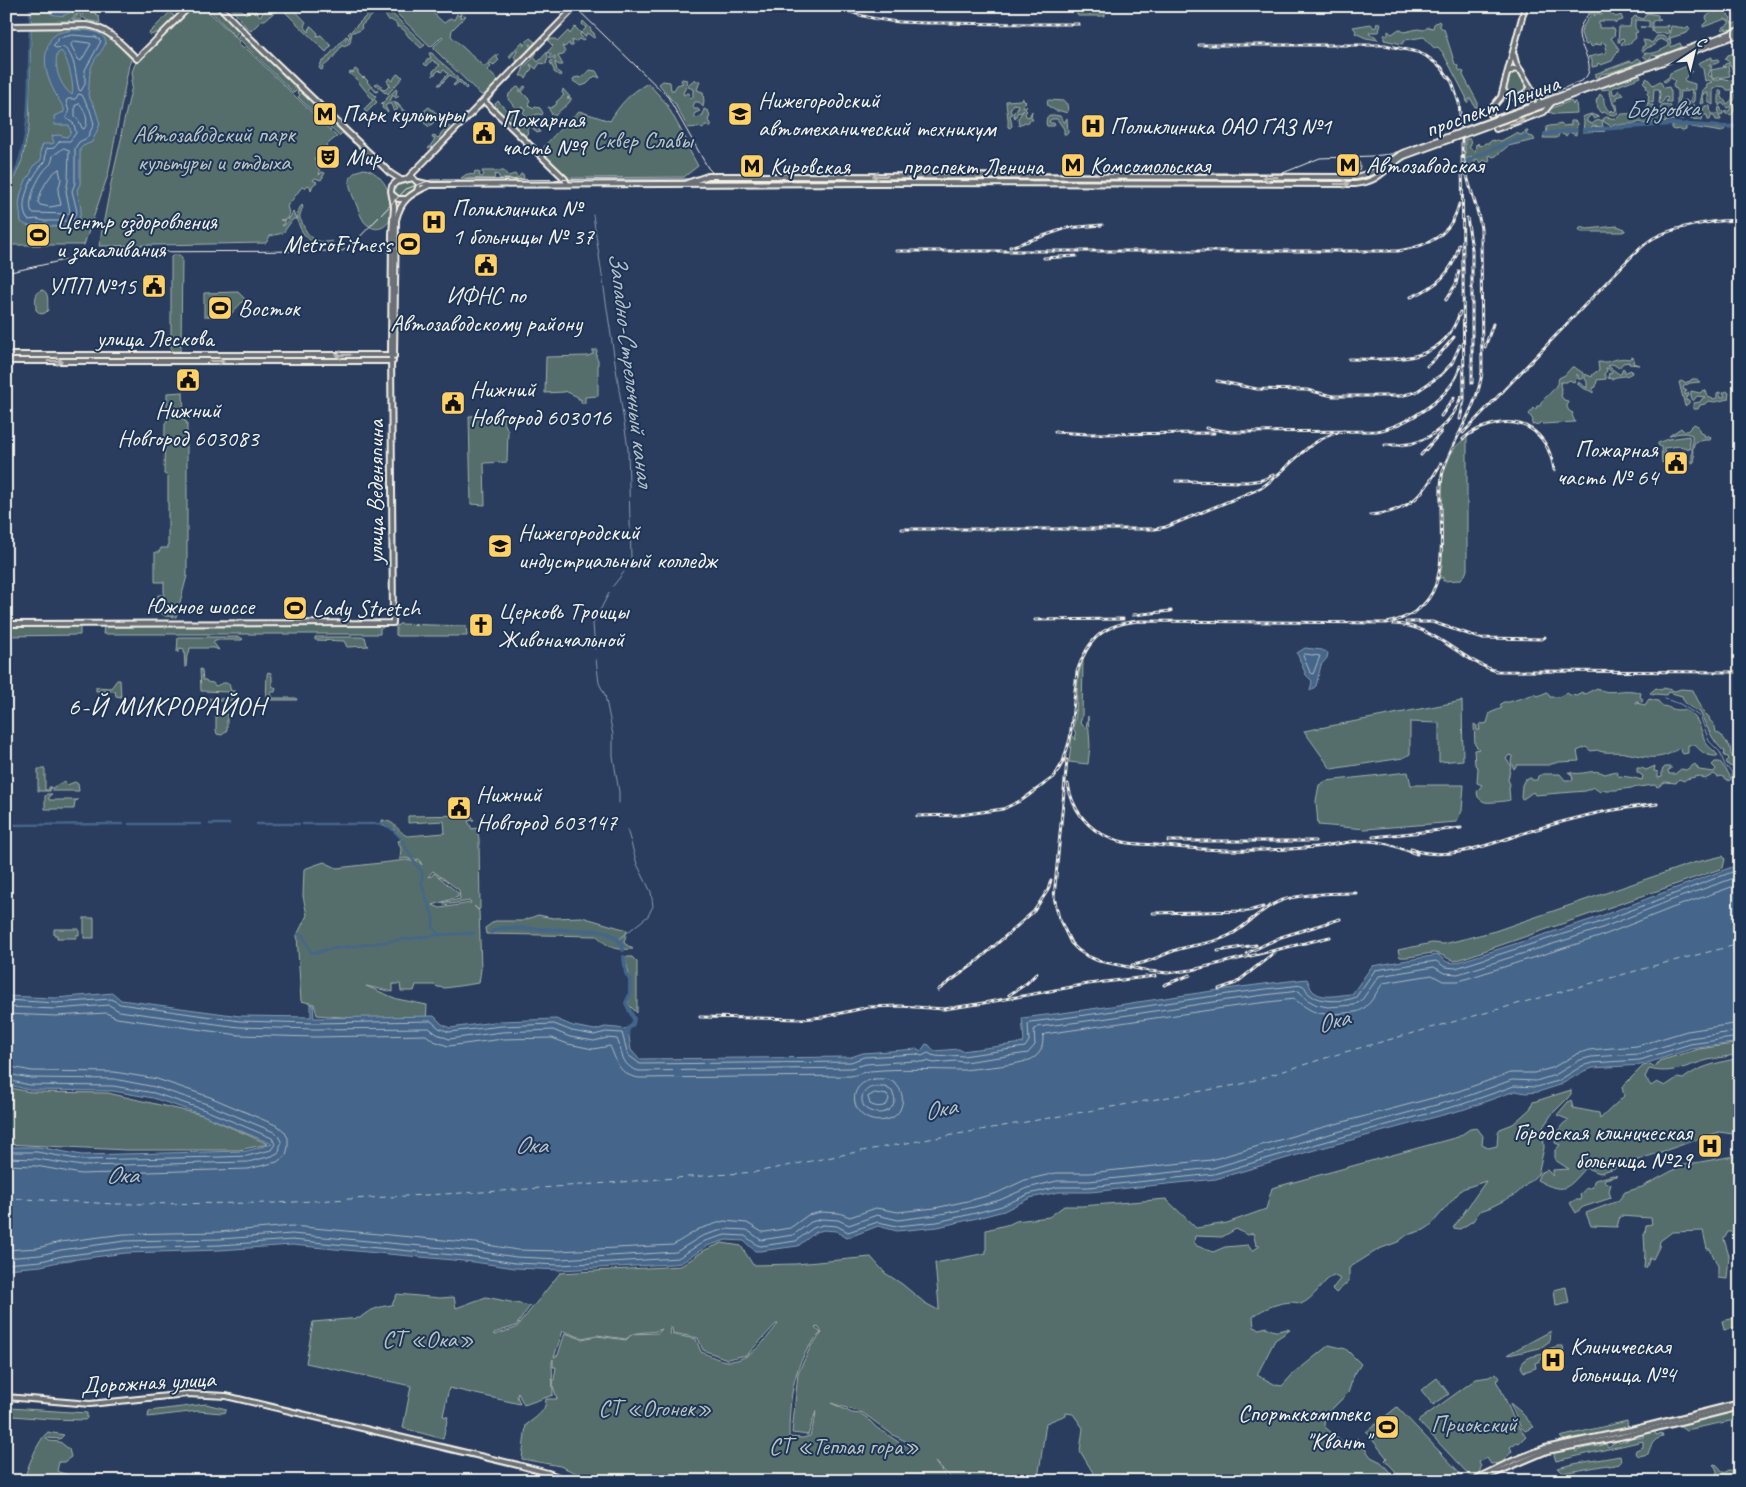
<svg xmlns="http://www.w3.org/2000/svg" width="1746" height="1487" font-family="Caveat,sans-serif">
<rect width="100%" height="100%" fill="#2a3d5f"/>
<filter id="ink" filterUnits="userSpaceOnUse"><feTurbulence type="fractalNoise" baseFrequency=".02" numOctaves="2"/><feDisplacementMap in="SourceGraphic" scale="10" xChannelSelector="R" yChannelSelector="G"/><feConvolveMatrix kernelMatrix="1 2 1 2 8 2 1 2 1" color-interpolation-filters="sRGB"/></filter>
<g filter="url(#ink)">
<g fill="#546e6c" stroke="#a4b0aa" fill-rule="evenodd">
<path d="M32,6H86L90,12L91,9L99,17L100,23C91,20 83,23 82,12L80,10L77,13H80L82,20H72L77,16V14L69,21L31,22Z"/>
<path d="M195,6H203L239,41V45L243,48L245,47L252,54L337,137C329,141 321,152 314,159L317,163L316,164L320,171L319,175L322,172L325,173L321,180L315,178L313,180L317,182L313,185L311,190L310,186L308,185L305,188L302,187C296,194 293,200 287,206L289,213L287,219L280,220L285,221L282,226L286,224L293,212L296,219H293L283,233L270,236L266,243L99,246L111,183L122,135L121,134L132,86L131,80L133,79L132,72L135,64Z"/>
<path d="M206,6H216L238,30V32L235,36Z"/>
<path d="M232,6L234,9H241L246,14L248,12V6H252L251,9L253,13L255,10L260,16L270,6H274L277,10L265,20H262L251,31L246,27L231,8Z"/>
<path d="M288,6H291L306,22L304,26L309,32L310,26H311L318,33L317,36L321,35L331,46L326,52L285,12Z"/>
<path d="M376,6H384L425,45L421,48L408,36L405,31L400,27H397V24L391,20H388L382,9L378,10L361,26L362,28L359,31L352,32L350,43L344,46L342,44V45C336,54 331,62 322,67L323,69L321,70L319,68L322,61H324L346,36L348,37L345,40L347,41L350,36L348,34Z"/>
<path d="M389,6H421L426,11H431L444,23L451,18L454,20L457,14L459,16L461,13L460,18L465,15L466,16L452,30L451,36L484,67L498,54L497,58L499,60L493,66L491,63L489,65L491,67L487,70L499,81L486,95H481L434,49V46L443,38L442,36L433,45L430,46Z"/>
<path d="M1073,6H1105V16H1078Z"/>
<path d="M1718,6H1724L1721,11L1722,12L1727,10L1728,6H1740L1731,10L1728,15L1731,18L1730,20L1733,24L1739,22L1740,26C1735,27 1731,30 1726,30V28L1723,30L1722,28L1729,24V21L1725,19L1703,27V25L1707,21L1706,17L1713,11L1715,13L1718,11L1717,8Z"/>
<path d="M1596,7H1598L1597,10L1595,12L1594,16L1598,13L1602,15V12H1609L1616,17L1621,15L1623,20L1618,21L1616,23L1613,21H1599V28H1612L1615,30L1614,36L1611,38L1619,49L1612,61L1601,65L1598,63L1597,66L1592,67V60L1588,57L1606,53L1607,50L1605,48L1606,44L1602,42L1601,45L1596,44L1592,47L1589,44L1586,45L1584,42L1585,40H1583L1581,33L1582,28Z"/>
<path d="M170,12L174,16C168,24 161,33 150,35L149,33Z"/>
<path d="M1647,13L1658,15V19H1661L1658,21L1655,20L1652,22V27H1664L1668,25L1667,28L1669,31L1667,34L1663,32L1662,33L1655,34L1652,31V28L1640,27H1649V21L1637,20L1635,21V28L1638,32L1635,33L1636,38L1630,43L1623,45L1621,44L1624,40L1623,38L1620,39V42H1618L1619,27H1630L1631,20L1635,16L1643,19Z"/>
<path d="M583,21L591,29V31L594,33L595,37L594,38L587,33L585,37L581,33L580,35L584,39L583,41L579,39L575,42L572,40L573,46H570L569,43L565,47L562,46L565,52L563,55L558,56L563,65H559L555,62L557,71L561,74L560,76L554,72V70L550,62L553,59L555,60V56L550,59L549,57L551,55L550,53H547L548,57L546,64L540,63L536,69L530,64L532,68L526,79L524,76H520L523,70V68L533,58L531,56L534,51L537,52L534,57L538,62L553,46L548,41L549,39H555L558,41L568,31L570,34L575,27L581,33L586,28L582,24Z"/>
<path d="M1439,21L1440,23V27L1444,29L1455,64L1458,66L1459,70L1464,72L1463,75L1477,101V107H1475L1471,99H1469L1467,103L1466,97L1443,53L1438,47L1434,48L1424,37L1405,40L1402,44L1384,40V35H1388V31L1392,34L1399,29L1404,32L1418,29L1424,30L1428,27L1433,28L1434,24Z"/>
<path d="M1377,23H1381L1379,32H1370L1369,34L1375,36L1378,40L1366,38L1355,33L1356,31L1353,27L1371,24L1374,28L1376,27Z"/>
<path d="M1671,26L1686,28L1688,26L1690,29L1687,33L1670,38L1671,47L1680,43L1682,47L1658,56L1653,55L1648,60L1643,56L1645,53C1653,55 1662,50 1669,46L1667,42L1661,39L1656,41L1655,45L1647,48L1644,51H1642V47L1645,45L1643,40L1649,41L1652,43L1657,36H1663L1669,41V35Z"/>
<path d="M90,27L108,33L132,58L129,65L108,175L84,245H6V192L13,181L22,160L29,126L31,28Z"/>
<path d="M240,34H242L299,88L294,93L237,37Z"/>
<path d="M530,38L535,42L533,46L529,44L531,48L516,61V59L514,57L518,50H516L510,58L509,56L522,42L524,44L523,46Z"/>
<path d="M1740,51V53L1733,57L1734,64H1736L1735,68L1740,62V85H1735L1732,68L1730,65L1728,66L1730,76L1712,79L1711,70L1726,67L1723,66L1725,64L1730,63L1725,59L1728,55Z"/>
<path d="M429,53H432C439,63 453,69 459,81L460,80L467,87L466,89L459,82L454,86L453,85L457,81L450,75L440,85H438L448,74L444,70L441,72L439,70L433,76V71L440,65L432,60L427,66L424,64L428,59L431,58Z"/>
<path d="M1712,57V60L1718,59L1719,62L1715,64H1709V66H1712L1708,76H1711L1713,80H1720L1722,78L1733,81L1732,90H1727L1725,87L1718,86L1713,89V105L1708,102V93H1704L1703,96L1704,103L1700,104L1703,90L1707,88L1706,84L1712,82L1709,80L1705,81L1703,69L1698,63Z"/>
<path d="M1638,58L1642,61C1634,65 1608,74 1601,74L1599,77H1595V74L1630,61L1633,62Z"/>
<path d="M1687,66L1692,71L1684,79L1685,81L1695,84L1694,101L1692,103L1690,100L1691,99L1692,89L1687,92L1685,89L1684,92L1680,91L1679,103L1682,106V110L1684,109L1685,104H1681L1682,101L1686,100L1690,104L1687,107V111H1691L1692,105H1694V111L1692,113L1677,112V89L1674,88L1673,84L1675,81L1671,78L1665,82L1663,81L1669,77L1670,73Z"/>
<path d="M355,69L358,71V73L363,78L364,77L368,81L367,82L378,91L376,92L372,87L369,90L376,96L374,99L377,102L366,113L364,109L373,100L357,80L349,73L351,72L353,73Z"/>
<path d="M590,70L596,71L600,78L595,76L587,84L581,86L573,81L574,78L578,77L581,78Z"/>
<path d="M1518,70L1529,88L1526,92L1510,95L1505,88L1511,71Z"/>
<path d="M397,74L403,77L388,94L386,92L385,93L375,84L377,83L381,85V89L385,90L390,85L387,81L389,78L392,81Z"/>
<path d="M1638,75H1640L1641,77L1612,88L1613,94H1616L1619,90L1624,95L1617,97V100L1615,101L1614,103L1617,105L1618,113L1615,115L1607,114L1605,112L1601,113L1599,111L1596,101L1600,94L1604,98C1603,103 1606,108 1610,112L1612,110L1614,112L1616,110L1613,104L1609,89L1601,90L1600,87H1605Z"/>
<path d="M1647,78L1653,85L1660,81L1664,88L1669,87L1671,92V102H1666L1668,98L1666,97L1661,104L1659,103L1660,94L1659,89H1654L1653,103L1648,101L1649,96L1647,94L1649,90L1646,88L1647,86L1643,82Z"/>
<path d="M682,79L687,80L686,87L683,93L684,95L687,93H689L690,98L693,97V89L688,87L689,84L695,79L696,81H700L697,90L703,92L704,102L703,107L699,102H695L693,106L694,109H698L700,111L695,113L694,116L697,118L703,115L704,109L708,111L710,115L708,121L711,123V127H708L707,125H705L703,129L699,127L688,128L676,106V104L674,103L659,84L663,81L670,82L671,90H674L677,85L683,83L681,81Z"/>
<path d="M648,83L666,103L688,143L686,144L698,166L684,177L568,178L541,153C542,145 570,120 579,111L610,121C620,104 630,93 648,83Z"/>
<path d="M524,86L526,87L522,92L530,100L528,104L533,109L535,107L540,108L543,113L542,115L538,114L533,116L532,121H530L523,112L525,109L522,107L516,109L508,99L509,94L517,87L520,88V92Z"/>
<path d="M300,89L350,138L354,144L342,133L339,136L298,97L300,95L297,92Z"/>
<path d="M396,89L397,90L396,95L399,96L396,98L392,95V97L390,101L397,103L409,116L407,118C406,112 399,109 397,104H395L398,109L394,112L391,104H388L385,106L388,112L382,108L383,104H381Z"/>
<path d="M563,89L570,97L567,98H571V100C567,107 559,109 555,116L551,113L548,107L551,108L557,104L556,102L564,95L562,93Z"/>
<path d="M1721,90L1722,97L1727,104L1732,100L1733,91L1734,90L1736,92L1735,99L1732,104L1735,107V110L1731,115L1726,114L1724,112L1729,111L1732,106L1727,108L1722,103L1719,106V91Z"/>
<path d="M1022,98L1026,102L1023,104V107L1027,106L1025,109L1027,111L1025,113L1026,116L1029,117L1032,111L1031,117L1033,120H1029V123L1025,122L1019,126L1018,118L1024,110L1020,113L1018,112L1015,118L1013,113L1017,109L1018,105L1013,104L1010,110L1012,114L1010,115L1012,126L1010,128L1008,127C1009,118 1006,109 1006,101L1020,100Z"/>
<path d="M1049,100L1063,101L1067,104L1068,111L1067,113L1061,111H1056L1048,106L1047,101Z"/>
<path d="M498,101L508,112L507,115L510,116L513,112L515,114L514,115L517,116L524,123V127L528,123H533L539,129L540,132L537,133L531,126H529L527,130L528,133L525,136L496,109L495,104Z"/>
<path d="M1571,101L1573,105L1574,102H1576L1577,113L1555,114L1548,112L1552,108Z"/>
<path d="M1648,102L1650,105H1653V108L1650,109L1651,112L1660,115L1661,110L1660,107L1663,104L1670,105L1671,107L1669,111L1671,114L1681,116L1683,119L1646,124L1640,122C1633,126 1623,122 1618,126L1615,124L1611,126L1604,122L1603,119L1606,117L1616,119L1622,114L1645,113Z"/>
<path d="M1705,106H1710L1711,114H1718L1719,107L1721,108V110L1723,112V114L1719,115L1721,120H1716L1714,116H1711L1710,120H1708L1707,115H1703L1702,120L1690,119L1689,116L1701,114Z"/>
<path d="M429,107L439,115L438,118L429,127L422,121L420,117L425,110Z"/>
<path d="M1591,114L1599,117L1594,119L1591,115L1587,119V122L1592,124L1596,121L1602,120L1603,127L1592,126L1591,131H1605L1583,132L1584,121L1582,117Z"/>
<path d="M1054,115L1060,116L1064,123L1067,118L1068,133L1066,134H1064V129L1057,119H1052L1049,121L1050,123H1054L1055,125L1053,126H1047L1046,123L1047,117Z"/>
<path d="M1571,121H1575L1577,123L1576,135L1569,132L1566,136L1560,133L1557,138H1543L1545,133L1547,131L1546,127C1551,125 1555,126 1561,124L1563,126L1571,125Z"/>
<path d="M1686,123L1693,126C1696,126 1720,128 1725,129L1722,132L1686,126V130L1682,131L1679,129L1674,130L1672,128V126L1681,125Z"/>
<path d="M449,126L452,131L441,140L442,142L433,151L432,147L428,149L435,139L432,138L433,136L439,138L441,133Z"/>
<path d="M1526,131H1528L1526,135L1533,137L1535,140L1508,146L1496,156L1493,157L1490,155L1489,157L1490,161L1488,162L1484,160L1481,163L1477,159L1475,160V165L1469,166L1467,169H1466L1465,160L1470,161L1473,159L1472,157L1471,156L1467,159L1465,158V139H1470L1471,145L1469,147L1475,152L1476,144L1477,145L1478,143L1479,146L1481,145L1482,146L1485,143H1489L1492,140L1495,141L1496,140L1501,141L1516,133L1521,135Z"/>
<path d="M1392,163L1380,175L1364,181L1323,183L1321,181L1322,179L1366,177L1380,171Z"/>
<path d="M364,169C382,171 395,197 392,214C390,225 379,233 369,226C362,222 360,213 357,206C351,191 341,174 364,169Z"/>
<path d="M475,171L480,173L479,176L482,177L484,175L482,171H504L508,176L515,174L518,178L521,174H523L524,178L514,181L512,179H500L498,175L495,174L494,179L461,178L467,174L474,175Z"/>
<path d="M711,178H775L777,180L775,181L711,182Z"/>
<path d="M846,178H1004L1006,180L1004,181L855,182L845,180Z"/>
<path d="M1011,178H1132V179L1114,182H1011L1009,180Z"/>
<path d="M1147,178L1315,179L1317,180L1310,182L1136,181L1137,179Z"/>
<path d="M412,181L416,184L415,189C409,193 403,201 395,195L394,188L398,184Z"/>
<path d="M302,205L303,207C302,209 299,216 300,218C300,220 301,220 302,222C306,235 316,245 332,241V244C326,245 319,245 313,242C300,235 292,215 302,205Z"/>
<path d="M1617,226L1625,229V231L1622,232H1581L1579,229L1582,227L1587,229Z"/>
<path d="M174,255H179L182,257L181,347L180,351H172L171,350V257Z"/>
<path d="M42,290C50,292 47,303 48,310L45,313L41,314L36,310C36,303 33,293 42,290Z"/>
<path d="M238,292L245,299L228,317L204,316V293Z"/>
<path d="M593,350H597L596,357L598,360V396L585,397V403H581V399H578V397L565,391V392L545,393L546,357L588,356L593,354Z"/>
<rect x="6" y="356" width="72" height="4"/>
<path d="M85,356H167V359L84,360Z"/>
<path d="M186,356H322L324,359L186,360Z"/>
<path d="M1631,357L1634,358L1633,363L1639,365L1629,364V362L1623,363L1619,368L1613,364L1608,366L1619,374H1621L1623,368L1625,370L1624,373L1631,370L1632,373C1626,378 1617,375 1612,379L1608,378L1609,373L1611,374L1612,372L1607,368H1606L1607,371L1604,374L1606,377V379L1597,380L1596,387L1593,388V393C1589,389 1582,390 1578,384V382L1587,388V382L1585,379V374L1592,377L1593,374L1599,370L1598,362C1610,364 1617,356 1629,359Z"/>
<path d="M1572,367H1574L1583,373V379H1578V375H1576V379L1574,382L1569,380L1567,382H1561L1560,385L1562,393L1561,396L1564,400L1568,401L1567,407L1569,411L1573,413L1572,415L1575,422L1543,424L1541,422L1539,424L1532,425L1533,420L1529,414L1534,408L1536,409L1537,406H1540L1542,401C1549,394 1557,388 1559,378L1565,375Z"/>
<path d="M1692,379H1696L1700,382L1690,383L1684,386L1683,389L1687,391L1685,392V395L1689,393V396L1686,397V401L1689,400V403L1685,406L1679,382L1682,381L1684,383L1690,381Z"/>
<path d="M1703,390L1706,391L1708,397L1713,399L1717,398V393L1720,392V397H1725L1723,393L1727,391L1729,393L1728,399L1715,402L1708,401L1705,404L1700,405L1698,409H1693L1694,403L1700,402L1702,399L1705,397L1697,396L1693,401L1691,396V391L1700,393Z"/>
<path d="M183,392L184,421L187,422V576L176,617L165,616L158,611V595H164V582H155V552H159L161,548H168V476L164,474L165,423L167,421V393Z"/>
<path d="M504,415V422L508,431L507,462L484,463L485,505L471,504L469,416Z"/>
<path d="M1694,424L1698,426L1700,433L1704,434L1705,437L1708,435L1711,438L1710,440H1705L1695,442C1693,447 1691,452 1695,456L1694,462L1692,463V435C1687,432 1675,433 1671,436H1669L1681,428L1684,431H1687Z"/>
<path d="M1689,436L1690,449L1680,446L1664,448L1665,462L1662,463L1661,447L1658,445V443L1669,439Z"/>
<path d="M1467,437V570L1465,575L1460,580L1443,581V577L1439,579C1452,537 1422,467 1467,437Z"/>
<path d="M399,624L466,626L467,636H398L396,635V627Z"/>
<path d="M6,626H80V635L6,636Z"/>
<path d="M104,626H383V628H380V634H103Z"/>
<path d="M178,637H240L243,639L242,640H215L213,642L219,650L214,648H190L189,654L187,655L186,667L185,668L184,649L179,648V652H177Z"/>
<path d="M315,637H365L367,645L369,646L347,647L344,641L315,640Z"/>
<path d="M1083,660L1082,717L1080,723L1086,728L1088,716L1090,746L1088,764L1069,762L1072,735L1076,740L1075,731L1073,728C1080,706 1073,684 1083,660Z"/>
<path d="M200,669L202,670L203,680H206L207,682L213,683L215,686C221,685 222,681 229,684L231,691H235L236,699L228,701H201V698L228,699L229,692L201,691Z"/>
<path d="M268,672L271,673L272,677V686L276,688L275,692H271V698H296L297,700H266L267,675Z"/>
<path d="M117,680H120L121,697L116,696L115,691H96V687L111,688Z"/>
<path d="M1597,688C1610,697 1623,686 1641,693L1640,697L1643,699L1642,702L1636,701V703L1645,705L1649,699L1658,701L1662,706C1667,706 1668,708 1673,709C1677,711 1681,709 1684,710C1699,715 1700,729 1705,741C1708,748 1715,750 1718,756C1708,757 1701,752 1695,745H1688V753L1683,754L1679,748C1660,762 1646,757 1625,753C1616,751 1604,754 1597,750L1591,751L1586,747L1577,751L1579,761L1559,762L1548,765H1517L1514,769L1511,762L1512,756L1509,755L1506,759L1511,765L1508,780L1510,784L1509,789L1510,800C1507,801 1489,803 1485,802C1482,801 1480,799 1478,797L1477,792L1482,785L1477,783L1478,768L1475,765L1474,750L1479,749L1475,745L1474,724L1477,726V730H1480L1479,725L1481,723L1483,724L1487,723L1490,713L1502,708L1500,705L1503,702H1509L1535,694L1538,696L1547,692L1550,697H1558L1567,693L1570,695L1577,696L1581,692L1585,694Z"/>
<path d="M1656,688L1661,690L1664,688L1675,691L1681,689L1693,690L1703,711L1709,717L1710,721C1715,724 1715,726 1716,732L1721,735L1730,747L1731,755L1740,764V777H1738L1735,767L1729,766L1726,762L1729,759L1728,757L1724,756L1725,751C1715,747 1704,721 1700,712C1692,708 1684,705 1682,696L1668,692L1666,695L1656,694L1652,695L1650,693Z"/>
<path d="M1462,701L1463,760L1439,762V723L1410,722V754L1403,758L1331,769L1304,731Z"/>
<path d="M216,709L217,712L224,711L227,715V731L222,735L217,734L216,730Z"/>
<path d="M1715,762H1720C1724,768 1729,772 1731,779L1729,781L1722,776L1718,777L1714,774L1705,779L1699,776L1686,779L1684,781L1679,779L1676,783L1665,782L1658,787L1654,785L1616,790H1603L1600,792L1593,787L1586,791L1535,795L1533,792L1523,799L1521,798L1522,785L1525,779L1531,778L1532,780H1537L1538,776L1543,774H1560L1565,780H1573L1572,775L1568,772C1583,777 1593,767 1605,774L1616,771L1618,776C1625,776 1635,778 1642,780L1643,776L1637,772V768H1642L1646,770L1655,766L1654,771L1658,772V778L1662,777V770L1665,767H1671V769L1668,770L1669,774H1675L1681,769L1686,770L1695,764L1699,770L1714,772L1716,769L1712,765Z"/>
<path d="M38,769H45V790H49V787H51L50,791H38Z"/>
<path d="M1408,772L1411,785H1464L1462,811L1456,822L1366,829L1318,825L1316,801L1319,785L1326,781Z"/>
<path d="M64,781L67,785L75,782L78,784L79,791H53L52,788Z"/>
<path d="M47,794H52L49,796V800H78L75,801L74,809H45V796Z"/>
<path d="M471,815L474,820L468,821L472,829L477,828L479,839L480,908L479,910L474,906L479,911L481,969L479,983L445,988L438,987L434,985H416L414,991H401L400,984H393V992L366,986L397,999L427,1005L426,1024L317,1015L314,1004L301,1001L297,935L307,915L303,896L304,869L324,862L337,868L407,860L414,862L417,860L422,865L419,859L412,860L406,858L400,859L401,849L398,841L403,839L394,829L382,825V820C396,821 397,831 407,836L445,833L444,821L408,823V816ZM433,871L459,890L460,899L442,903L444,905L470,901L471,903L440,908L433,905L458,897V893L434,873L432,876L428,877Z"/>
<path d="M1723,856L1725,859L1723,868L1455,961C1447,959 1441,953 1433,953C1422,954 1411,958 1400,957L1398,950L1432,943L1444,944L1495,931L1693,863Z"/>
<path d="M538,915L553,918L582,917L627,930L624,943L633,949C615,950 610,949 597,936L486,934L485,928L495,921H522Z"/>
<rect x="84" y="918" width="10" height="20"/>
<path d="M54,929H79V935H76V938H57V935H54Z"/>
<path d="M625,957H632L637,962V1013L628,1004C635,988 628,973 625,957Z"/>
<path d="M1740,1043V1054C1729,1056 1718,1058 1708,1060C1685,1066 1672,1075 1649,1069L1645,1077L1651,1086L1657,1082L1665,1086L1677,1078L1683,1079C1698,1067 1716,1063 1735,1059L1740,1068V1135L1719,1132L1600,1173L1586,1168C1567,1189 1565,1195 1537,1180L1540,1173L1547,1170L1553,1176V1170L1569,1169L1555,1160V1150L1560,1145L1555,1143C1557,1133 1559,1125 1569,1120L1557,1115L1568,1102L1571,1100L1573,1108L1599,1113L1600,1119L1624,1096L1622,1087L1643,1066L1650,1064L1655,1067L1659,1061L1699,1049Z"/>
<path d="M6,1087L30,1092L108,1093L203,1115L268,1144L239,1150H126L6,1144Z"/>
<path d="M1571,1090V1094L1567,1099L1552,1114L1543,1127L1544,1148L1538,1174L1515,1195L1489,1208L1480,1211L1473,1221L1460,1229L1453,1228L1486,1181L1462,1189L1430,1226L1424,1230L1407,1235L1398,1242L1379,1249L1349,1268V1281L1336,1293L1332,1289L1340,1279L1333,1275C1321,1283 1315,1298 1301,1304C1289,1298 1262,1308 1253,1317L1254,1327L1259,1329L1267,1327C1275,1333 1278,1331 1287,1329L1290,1330L1275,1340L1257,1375L1276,1385L1282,1386L1292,1375L1329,1345L1346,1349L1361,1364L1354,1375L1348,1393L1325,1416L1324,1426L1347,1447L1357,1438L1371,1457L1381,1462L1396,1479L1398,1474L1385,1460L1387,1458L1366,1432L1397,1407L1462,1475L1451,1481H1098L1080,1451L1083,1428L1073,1414L1066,1413V1415L1046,1423L1039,1472L1036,1481H954L935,1462L949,1481H594L560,1466L522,1459L526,1425C536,1417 546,1412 546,1399H557L553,1386L556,1367H553V1359L552,1362L553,1395L524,1405L518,1393L517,1396L520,1404L449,1388L443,1416L448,1417L443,1439L403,1428L411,1386L306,1363L313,1322L360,1318C368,1310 381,1306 392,1305L397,1294L440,1298L454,1297L456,1308L486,1297L530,1306L516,1326L494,1333V1335L516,1328L560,1273L681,1266L705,1250L722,1243L741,1246L753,1265L796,1264L871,1257L885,1273L902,1284L925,1303L938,1310L939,1306L935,1263L986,1253V1230L1010,1224L1016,1221L1049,1217L1064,1206H1082L1166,1199L1196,1228L1227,1223L1266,1209L1272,1188L1458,1137L1470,1129L1477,1128L1483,1136L1482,1145L1488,1148L1497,1146L1498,1132L1500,1129L1513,1124L1530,1109L1533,1102ZM1236,1229L1248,1235L1253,1233L1256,1245L1260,1246L1252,1251L1248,1245L1225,1247L1213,1252L1197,1246L1194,1242L1195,1236L1222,1237ZM776,1324H778C765,1340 751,1361 728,1361C720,1361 709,1355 701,1352L696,1339L670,1334L671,1330L669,1328H672L673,1333L698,1338L703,1350L727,1359L747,1355ZM818,1327L822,1333L811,1346L798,1373L792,1433L808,1435L816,1411L815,1419L810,1436L803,1438L789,1437C789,1401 793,1358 821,1333L815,1328ZM662,1329L658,1333L632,1334L626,1340L597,1336L582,1339L565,1333L558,1355L554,1357L563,1331L582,1338L597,1335L626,1339C637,1328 651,1335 662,1329ZM831,1403L863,1413L893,1435L915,1446L903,1445L877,1428L867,1418L861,1414L852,1413Z"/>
<path d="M1740,1155V1241C1735,1236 1736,1231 1728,1232L1724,1239L1729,1256L1727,1279L1718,1278V1266L1710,1249H1707L1703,1231L1672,1232L1660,1241L1659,1247L1653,1259L1650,1258L1646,1268H1644L1645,1253L1644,1234L1645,1233L1646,1225L1652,1224L1651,1218L1620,1216L1617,1227L1591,1226L1586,1213L1618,1201L1625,1192L1642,1187L1683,1165Z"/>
<path d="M1613,1175L1617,1176L1605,1179L1604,1182L1611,1184L1609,1191L1611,1198L1583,1207L1576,1213L1570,1203L1575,1200H1581L1580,1195C1588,1186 1583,1190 1593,1187L1594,1181L1595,1180Z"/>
<path d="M1566,1287L1569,1303L1556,1306L1554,1290Z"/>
<path d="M1740,1317V1326L1724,1330L1722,1321Z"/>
<path d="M1551,1331L1550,1341L1540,1348L1509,1355L1508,1354Z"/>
<path d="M1558,1346H1563L1564,1354L1549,1357V1364L1547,1365L1545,1355L1548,1352V1349Z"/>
<path d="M1543,1354V1357L1540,1361L1535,1363L1536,1368L1524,1372L1521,1367C1523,1357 1534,1356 1543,1354Z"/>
<path d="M1496,1373L1500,1378L1496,1381C1508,1398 1510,1421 1526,1436L1519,1443L1517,1442L1510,1447L1512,1451L1502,1463L1491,1464L1487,1458L1479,1462L1481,1467L1479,1474L1472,1478L1418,1421L1476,1379L1489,1377Z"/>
<path d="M1437,1378L1449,1394L1433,1405L1421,1390Z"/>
<path d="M1510,1403L1521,1412L1534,1427L1525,1431L1520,1426Z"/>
<path d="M206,1404L226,1409V1412L222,1413L198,1411L148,1417L149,1411Z"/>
<path d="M10,1408L87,1413V1418L85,1420L51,1419L12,1416L8,1414Z"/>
<path d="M1740,1408V1419L1686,1430L1679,1425Z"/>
<path d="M1627,1421L1628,1429L1566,1440L1562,1439L1560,1437Z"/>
<path d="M1655,1430L1656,1435L1662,1433L1663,1437C1653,1439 1651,1445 1648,1454L1639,1456L1635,1453L1636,1450L1643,1447V1441L1556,1461L1554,1455L1556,1451L1574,1447L1576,1452C1583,1446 1597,1448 1606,1444L1608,1447L1617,1441L1621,1443L1623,1441H1627L1629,1437L1635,1435L1637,1438L1643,1437L1646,1433Z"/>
<path d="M48,1432L64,1435L60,1439L46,1438L49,1441L60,1442L69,1449L71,1457L64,1462H59L57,1471C61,1474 66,1473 70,1476L66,1481H24C26,1470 39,1438 48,1432Z"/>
<path d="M1620,1456L1621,1462L1619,1464L1609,1466L1607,1465L1563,1473L1558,1468C1578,1462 1599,1460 1620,1456Z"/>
<path d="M1714,1464L1717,1465L1724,1473L1729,1470L1735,1471V1464L1738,1465L1737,1471L1740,1472V1477H1729L1724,1481H1716L1717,1471Z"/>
</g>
<g fill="#44668a" stroke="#8a9eb0" fill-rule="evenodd">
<path d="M71,6C70,18 60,16 51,14L46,7Z"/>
<path d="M72,30C83,30 101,29 106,41C104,50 97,55 93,63C88,73 90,83 88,95L95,108L100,124L92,142L83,146L80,149V184L77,190C80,207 84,207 77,224C70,227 45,227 38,224C31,226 28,227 21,222L19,204L21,193L26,180L31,173L33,166L41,160L40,152L43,144H51L54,143L52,136L58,135L67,137L71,132L69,125H55L54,116L64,112V108C53,91 41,70 47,49C49,44 49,39 54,36C59,31 65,32 72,30ZM61,51C68,57 75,88 72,95C60,86 54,68 57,54Z"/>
<path d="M1305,648L1322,650L1328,653L1327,658L1321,665L1316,686L1310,691L1312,681L1306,675L1297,653Z"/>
<path d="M1740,864V1042L1691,1049L1641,1065L1593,1068L1584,1071L1560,1085L1538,1092L1526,1093L1515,1091L1465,1109L1318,1149L1216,1179L1090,1192H1059L1030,1198L1004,1211L977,1218L938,1227L897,1231L878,1226L847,1238L836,1231L824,1230L816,1232L798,1246L760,1251H755L744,1241L726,1240L707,1246L681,1263L672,1264L560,1270L515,1268L474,1262L292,1245L220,1250L126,1253L62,1261L41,1266L6,1269V1147H38L82,1155L246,1151L272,1144L203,1115L153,1098L113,1091L29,1090L6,1084V996L56,998L113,993L121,1000L240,1016L311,1017V1004H313L314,1018L434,1016L442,1024L450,1028L501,1021L556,1019L573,1026L595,1030L605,1027L628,1029L631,1050L639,1059L851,1057L863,1053L918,1049L921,1051L926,1044L929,1045L934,1051L959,1049L962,1051L1023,1043L1024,1041L1022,1018C1117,1007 1211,989 1307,979C1309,982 1310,988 1312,990C1322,1001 1340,994 1352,994L1372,966L1438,955L1447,962L1455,963L1593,919Z"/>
</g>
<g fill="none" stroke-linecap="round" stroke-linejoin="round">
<g stroke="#aeb9c2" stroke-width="1">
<path d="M73,35L96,37L101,41L85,70V84L81,91L79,90C75,76 76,55 63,47L56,48L53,46L59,38Z"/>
<path d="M74,41L89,43L91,44L81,61L78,59L71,45Z"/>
<path d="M79,94L82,95L90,110L94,124L87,138L79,142L75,148V183L72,191L77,211L73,220L71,221H44L37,219L28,220C16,205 33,173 45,162L46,149L54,148L60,141H70L76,133L74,124L66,118L69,112L66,101L68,99H75Z"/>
<path d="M80,104C85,111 90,122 84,129L82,128L79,121L75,116V106Z"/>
<path d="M64,148L69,150L68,181L66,191L70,212L68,214L32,213C27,201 36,182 43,172C48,164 51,168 53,156Z"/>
<path d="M59,169L61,179L58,191L61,205L50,207L40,205L38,202C41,190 48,175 59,169Z"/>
<path d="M1305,654L1320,656L1313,674L1310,672L1303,656Z"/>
<path d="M6,1000L56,1003L111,999L120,1004L240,1021L315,1023L431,1021L439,1028L449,1032L502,1026L554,1024L572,1031L594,1035L606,1032L622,1033L628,1055L640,1064L851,1062L864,1057L916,1054L922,1056L928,1053C938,1060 952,1054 963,1056L1025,1047L1029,1041L1028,1024L1030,1022C1121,1012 1211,994 1302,985C1306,987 1306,991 1309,994C1318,1003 1347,1002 1356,997L1375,970L1436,961L1445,967L1456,968L1595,924L1740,869"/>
<path d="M6,1007L56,1009L109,1005L119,1011L239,1027L315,1029L429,1028L437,1034L449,1039L502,1032L553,1030L570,1037L594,1041L607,1038L617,1039C623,1052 620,1066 639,1071L851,1068L866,1064L915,1061L921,1062L927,1061L934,1063L956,1061L964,1062L1028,1053L1035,1045L1034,1030L1037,1027C1124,1018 1211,1000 1299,991L1306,999L1317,1005L1328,1007L1354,1005L1361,1001L1379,976L1434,967L1444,973L1458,974L1597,930L1669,901L1740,876"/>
<path d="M6,1014L56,1016L106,1013L117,1018L239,1035L315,1037L426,1035L434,1041L448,1046L503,1039L552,1038L568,1044L593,1049L610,1046C617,1061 618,1075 639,1078L851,1076C857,1075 863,1072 870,1071C902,1068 933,1070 964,1070C979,1068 1025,1065 1035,1057C1042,1052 1043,1044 1043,1036L1045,1034L1251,1004L1294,999C1316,1015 1318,1015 1345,1013C1352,1012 1358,1013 1364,1008C1372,1002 1377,991 1383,983L1432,975L1443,981H1459L1599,937L1672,908L1740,884"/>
<path d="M6,1066L32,1071L114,1072L157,1079L210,1097L278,1126L284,1131L288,1138V1147L286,1155L277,1162L248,1169L81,1174L36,1166L6,1165"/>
<path d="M6,1074L31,1078L114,1079L155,1087L207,1104L274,1132L278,1136L281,1141L279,1152L272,1156L248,1162L82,1166L37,1159L6,1158"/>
<path d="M874,1079C880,1079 887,1078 893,1082C907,1091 905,1114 889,1119C855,1130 839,1085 874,1079Z"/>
<path d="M6,1080L30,1085L113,1086L154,1093L205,1110L272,1138L275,1144L271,1150L247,1156L220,1157L82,1160L37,1152H6"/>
<path d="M872,1087H885L892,1091L895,1100C892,1115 875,1116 865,1108C859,1099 862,1091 872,1087Z"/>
<path d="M875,1093L887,1095L889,1099L887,1104C882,1108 875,1107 870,1104L868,1097Z"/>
<path d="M6,1250L38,1248L60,1242L124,1234L219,1232L292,1226L476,1243L517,1250L559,1251L673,1245L699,1229L724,1221L747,1223L762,1232H765L790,1228L808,1215L821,1212L839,1213L850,1217L876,1208L898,1212L935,1208L972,1200L997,1193L1025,1180L1056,1173H1089L1211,1160L1313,1130L1459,1091L1510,1073H1534L1552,1068L1577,1054L1589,1050L1637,1046L1687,1031L1740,1023"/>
<path d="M6,1258L40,1255L61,1250L125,1241L220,1239L292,1234L476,1251L516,1257L560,1259L676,1252L702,1236L725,1229L747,1230L761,1240L793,1235L811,1222L822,1219L838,1220L849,1225L877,1215L898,1220L936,1215L974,1207L1000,1200L1027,1188L1057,1181H1089L1213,1168L1315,1138L1462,1098L1512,1080L1536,1081L1555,1075L1580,1060L1591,1057L1639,1054L1689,1038L1740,1031"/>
<path d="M6,1264L41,1261L62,1256L125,1248L220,1245L292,1240L475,1257L515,1263L560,1265L678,1258L705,1241L725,1235L745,1236L757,1245L761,1246L796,1241L813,1228L823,1225L837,1226L848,1232L878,1222L897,1226L937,1222L976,1213L1002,1206L1029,1194L1058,1187H1089L1214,1174L1317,1144L1463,1104L1514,1086L1537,1087L1558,1081L1582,1066L1592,1063L1640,1060L1690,1044L1740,1037"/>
</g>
<g stroke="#8a9eb0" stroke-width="1">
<path d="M593,215L628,449L631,558"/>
<path d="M613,586L624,572"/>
<path d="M595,649L593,624L609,593"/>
<path d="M596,659L599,683L605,695L613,735V756L619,792V803"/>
<path d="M1665,699L1680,704L1696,714L1701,718L1709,741L1720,752L1725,766L1731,771L1733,783"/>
<path d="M618,940L648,916L653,906L651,892L637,864L627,829"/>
</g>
<g stroke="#44668a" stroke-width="2.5">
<path d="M30,21V6"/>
<path d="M6,190C35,144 27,81 30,29"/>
<path d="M129,824H201"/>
<path d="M210,824H229"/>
<path d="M257,824H299"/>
<path d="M303,824H383L391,828L401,838L414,862L422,872V885L433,917V926L438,935L474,933"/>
<path d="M6,825L123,824"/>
<path d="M298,934L303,936L311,952L317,953L324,950L438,935"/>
</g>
<g stroke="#44668a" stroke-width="4">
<path d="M1584,130L1673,124L1724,127L1740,126"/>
<path d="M1545,134L1576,130"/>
<path d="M1477,156L1495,148L1526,137"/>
<path d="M1467,161L1473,158"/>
<path d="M491,932L501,928L601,931C610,934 623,939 623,950"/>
<path d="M624,957L626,973L630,980V995L626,1003L634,1019L633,1024"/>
<path d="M627,1034L628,1029L632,1025"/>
</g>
<path stroke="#b6c0c7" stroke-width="1" stroke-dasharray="6 5" stroke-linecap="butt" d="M6,1198L114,1204L275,1203L500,1191L756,1172L867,1150L1242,1084L1345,1052L1657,965L1740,944"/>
<defs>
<g id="major">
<path d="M219,6L250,38L390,173L401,180"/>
<path d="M1525,6L1501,97L1492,108L1490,112L1496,129L1544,112L1552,102"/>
<path d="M6,26L86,25C108,27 121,44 137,59L190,6"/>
<path d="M1514,55L1516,63L1540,103"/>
<path d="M1508,73L1514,69L1521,71"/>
<path d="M1504,91C1510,101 1524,97 1530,88"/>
<path d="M1526,93L1531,95L1533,98L1531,106"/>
<path d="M484,101L565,179L567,184"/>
<path d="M1527,108L1740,30"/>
<path d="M1528,111L1740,34"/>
<path d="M407,179L576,6"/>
<path d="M418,182L431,185L874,183L1355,184C1382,181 1384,168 1404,156"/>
<path d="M687,183L708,176L1356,177L1373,172L1403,153"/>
<path d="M393,195L398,199H406"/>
<path d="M6,355H394"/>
<path d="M394,356L396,220C401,200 410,194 428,186"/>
<path d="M6,361H393"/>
<path d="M6,624L393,623L391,351L392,234L394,207L391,191L392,186L396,182L413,178L419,184L417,191"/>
<path d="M6,1397L90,1404L187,1394L226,1396L518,1465L548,1473L569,1481"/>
<path d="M1475,1481L1481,1476L1512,1461L1545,1448L1631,1430L1740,1403"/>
<path d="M1477,1481L1547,1451L1620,1437L1740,1407"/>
</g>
</defs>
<use href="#major" stroke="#f4f1e8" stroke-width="8"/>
<use href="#major" stroke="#6b6f75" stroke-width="4"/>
<g stroke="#f4f1e8" stroke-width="1">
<path d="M574,6L668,97L708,168L714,174"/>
<path d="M1288,174H1354L1359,170C1362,163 1358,159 1351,157"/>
<path d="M6,273L83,256L109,252L342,251L351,246L406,189L431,180L681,179H688L707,173H1283L1320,158L1372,156L1391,154L1534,101L1583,80C1599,66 1579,50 1579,33C1579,24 1589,14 1595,6"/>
</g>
<defs>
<g id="rail">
<path d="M836,6C873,24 912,23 952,23C994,24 1036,24 1079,24"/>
<path d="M1199,45H1385L1417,52L1426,56L1441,67L1452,82L1459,103L1462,140L1464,400L1460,419"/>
<path d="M1467,218L1472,249V383"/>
<path d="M1010,247L1067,228L1102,225"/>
<path d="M896,251H1398C1428,246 1451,236 1459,204"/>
<path d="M1044,258L1076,256"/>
<path d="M1411,297C1436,287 1453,273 1459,245"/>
<path d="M1446,300L1456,284L1459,271"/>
<path d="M1485,347L1493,324"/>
<path d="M1349,359C1395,359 1443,366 1460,312"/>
<path d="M1427,366L1439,355L1454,337"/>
<path d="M1217,381L1257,389L1307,390L1333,396H1400L1416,392L1441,375L1452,363L1460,345"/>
<path d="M1441,416L1454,398"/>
<path d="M1206,428L1231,432L1376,431C1405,427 1454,396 1460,366"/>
<path d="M1055,432L1088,434L1214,433"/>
<path d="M1463,433L1623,265C1632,256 1641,246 1652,239C1670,228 1719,218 1740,221"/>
<path d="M1463,439C1473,430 1483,427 1495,424C1528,417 1549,437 1554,470"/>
<path d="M1385,445C1390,445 1395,445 1400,445C1428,444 1453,423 1461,397"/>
<path d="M1421,455L1441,432"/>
<path d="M1176,481L1247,482L1262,480L1273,475"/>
<path d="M1370,515C1409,512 1423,496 1441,463"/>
<path d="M902,529H1155L1166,527L1261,488C1290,469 1306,438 1344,431"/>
<path d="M1133,615L1171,611"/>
<path d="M1035,620L1123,619"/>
<path d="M1406,622H1432L1480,638L1542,639L1545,637"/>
<path d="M1393,624C1433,624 1460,661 1497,671L1740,672"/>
<path d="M1067,760L1054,897L1059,918L1071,943L1078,950L1087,956L1099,961L1149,971L1167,973L1192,970L1330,937"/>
<path d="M1068,784C1072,809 1087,829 1110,838C1124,844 1141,844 1156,845C1208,851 1263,852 1316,847C1334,845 1351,840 1369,841C1386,841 1401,849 1417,854"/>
<path d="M917,816L960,815L1003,809L1022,800L1054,777L1063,762L1070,739L1077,672C1088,638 1104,624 1139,621L1387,623C1450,610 1441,556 1441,506C1441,494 1440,482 1443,471C1453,438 1478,408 1482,372L1481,229C1478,203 1464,179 1463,152"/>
<path d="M1373,837L1461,828"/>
<path d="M1168,841H1315"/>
<path d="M1411,849C1450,864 1499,840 1537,829C1556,823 1574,819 1593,814C1614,809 1636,807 1657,804"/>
<path d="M1153,913L1248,911L1263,907"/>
<path d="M1218,951L1256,945"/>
<path d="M1247,953L1281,937L1340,919"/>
<path d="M1132,965C1150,963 1162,954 1179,949C1196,944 1213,944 1230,935C1249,925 1258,910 1280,901C1299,894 1334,893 1356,893"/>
<path d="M1164,985L1190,975"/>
<path d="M1219,989L1236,983L1275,952"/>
<path d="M938,990L974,964L1034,911L1048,890L1051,880"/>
<path d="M1009,995L1027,983L1037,973"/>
<path d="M700,1017L802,1019L823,1017L869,1007L900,1006L944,1009L978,1004L1088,984L1155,976"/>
</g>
</defs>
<use href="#rail" stroke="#f4f1e8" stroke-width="3"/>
<use href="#rail" stroke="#1d3557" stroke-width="1" stroke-dasharray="4" stroke-linecap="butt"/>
<defs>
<g id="major-bridge">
<path d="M1403,153L1527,108"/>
<path d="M1404,156L1528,111"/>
</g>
</defs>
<use href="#major-bridge" stroke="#f4f1e8" stroke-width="8" stroke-linecap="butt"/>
<use href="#major-bridge" stroke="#6b6f75" stroke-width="4"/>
</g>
<defs><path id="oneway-shaft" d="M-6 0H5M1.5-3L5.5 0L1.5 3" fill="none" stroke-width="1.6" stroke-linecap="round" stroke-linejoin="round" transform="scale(1.25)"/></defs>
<g stroke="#bdbdba">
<use href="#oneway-shaft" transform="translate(1517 122) rotate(-19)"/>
<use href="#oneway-shaft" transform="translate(880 176) rotate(180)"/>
<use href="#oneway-shaft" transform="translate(1270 177) rotate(-180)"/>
<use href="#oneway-shaft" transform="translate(1342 184)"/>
<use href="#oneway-shaft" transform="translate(343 355) rotate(179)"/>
<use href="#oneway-shaft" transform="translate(55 361)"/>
<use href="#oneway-shaft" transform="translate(217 361)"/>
</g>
</g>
<defs>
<symbol id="metro-square" viewBox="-11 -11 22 22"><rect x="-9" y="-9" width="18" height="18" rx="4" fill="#ffd166" stroke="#1d3557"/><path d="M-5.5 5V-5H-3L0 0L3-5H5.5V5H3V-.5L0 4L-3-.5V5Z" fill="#111"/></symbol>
<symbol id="university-square" viewBox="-11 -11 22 22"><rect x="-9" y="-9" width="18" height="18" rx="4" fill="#ffd166" stroke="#1d3557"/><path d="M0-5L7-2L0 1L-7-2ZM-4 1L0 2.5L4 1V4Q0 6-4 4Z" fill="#111"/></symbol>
<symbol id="hospital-square" viewBox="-11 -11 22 22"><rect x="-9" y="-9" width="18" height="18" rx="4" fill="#ffd166" stroke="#1d3557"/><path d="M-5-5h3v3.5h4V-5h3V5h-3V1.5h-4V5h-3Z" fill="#111"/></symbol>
<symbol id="civic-square" viewBox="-11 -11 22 22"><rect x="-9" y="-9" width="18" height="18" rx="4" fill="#ffd166" stroke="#1d3557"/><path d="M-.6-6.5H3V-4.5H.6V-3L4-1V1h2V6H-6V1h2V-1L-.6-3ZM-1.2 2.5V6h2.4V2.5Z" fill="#111"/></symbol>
<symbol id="theatre-square" viewBox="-11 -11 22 22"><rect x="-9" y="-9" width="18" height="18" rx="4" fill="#ffd166" stroke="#1d3557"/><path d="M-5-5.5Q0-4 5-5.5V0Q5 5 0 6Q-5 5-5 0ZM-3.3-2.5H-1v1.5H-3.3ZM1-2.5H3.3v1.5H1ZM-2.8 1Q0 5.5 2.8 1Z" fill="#111"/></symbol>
<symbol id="stadium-square" viewBox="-11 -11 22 22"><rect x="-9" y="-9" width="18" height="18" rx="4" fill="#ffd166" stroke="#1d3557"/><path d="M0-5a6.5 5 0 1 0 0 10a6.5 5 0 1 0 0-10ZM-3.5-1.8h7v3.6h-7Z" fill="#111"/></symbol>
<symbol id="church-square" viewBox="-11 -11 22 22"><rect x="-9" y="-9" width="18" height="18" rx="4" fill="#ffd166" stroke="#1d3557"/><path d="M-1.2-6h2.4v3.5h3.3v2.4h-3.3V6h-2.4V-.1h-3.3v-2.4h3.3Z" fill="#111"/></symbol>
</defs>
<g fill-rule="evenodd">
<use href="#metro-square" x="311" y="100" width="28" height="28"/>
<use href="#university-square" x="726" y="100" width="28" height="28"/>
<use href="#hospital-square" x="1079" y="112" width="28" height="28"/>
<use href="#civic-square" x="470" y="119" width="28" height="28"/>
<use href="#theatre-square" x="314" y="143" width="28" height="28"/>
<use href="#metro-square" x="1059" y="151" width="28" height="28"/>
<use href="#metro-square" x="1334" y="151" width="28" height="28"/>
<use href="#metro-square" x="738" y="152" width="28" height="28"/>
<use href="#hospital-square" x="420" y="208" width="28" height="28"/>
<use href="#stadium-square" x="24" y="221" width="28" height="28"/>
<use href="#stadium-square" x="395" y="230" width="28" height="28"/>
<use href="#civic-square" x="472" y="251" width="28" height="28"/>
<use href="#civic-square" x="140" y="272" width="28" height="28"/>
<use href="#stadium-square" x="206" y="294" width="28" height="28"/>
<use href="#civic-square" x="174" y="366" width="28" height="28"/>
<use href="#civic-square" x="439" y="389" width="28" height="28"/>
<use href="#civic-square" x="1662" y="449" width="28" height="28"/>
<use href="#university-square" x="486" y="532" width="28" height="28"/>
<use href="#stadium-square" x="281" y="594" width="28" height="28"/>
<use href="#church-square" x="467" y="611" width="28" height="28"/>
<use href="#civic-square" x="445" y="794" width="28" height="28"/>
<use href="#hospital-square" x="1696" y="1132" width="28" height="28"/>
<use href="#hospital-square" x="1539" y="1346" width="28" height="28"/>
<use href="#stadium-square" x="1373" y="1413" width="28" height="28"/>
</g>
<g text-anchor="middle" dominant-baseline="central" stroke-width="4" stroke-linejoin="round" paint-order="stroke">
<g font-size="24" fill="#f4f1e8" stroke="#1d3557" text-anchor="start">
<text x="758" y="100">Нижегородский<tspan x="758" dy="28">автомеханический техникум</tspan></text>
<text x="342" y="114">Парк культуры</text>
<text x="502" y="119">Пожарная<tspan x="502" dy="28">часть №9</tspan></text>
<text x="1110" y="126">Поликлиника ОАО ГАЗ №1</text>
<text x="346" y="157">Мир</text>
<text x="1090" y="165">Комсомольская</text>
<text x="1366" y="165">Автозаводская</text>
<text x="770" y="166">Кировская</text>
<text x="452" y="208">Поликлиника №<tspan x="452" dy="28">1 больницы № 37</tspan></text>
<text x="56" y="221">Центр оздоровления<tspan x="56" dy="28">и закаливания</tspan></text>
<text x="392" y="244" text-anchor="end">MetroFitness</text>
<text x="136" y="286" text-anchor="end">УПП №15</text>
<text x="486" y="295" text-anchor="middle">ИФНС по<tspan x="486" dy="28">Автозаводскому району</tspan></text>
<text x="238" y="308">Восток</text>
<text x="470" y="389">Нижний<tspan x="470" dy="28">Новгород 603016</tspan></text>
<text x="188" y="410" text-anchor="middle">Нижний<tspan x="188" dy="28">Новгород 603083</tspan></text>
<text x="1658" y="449" text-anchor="end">Пожарная<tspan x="1658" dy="28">часть № 64</tspan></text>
<text x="518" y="532">Нижегородский<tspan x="518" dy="28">индустриальный колледж</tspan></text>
<text x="312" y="608">Lady Stretch</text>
<text x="498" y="611">Церковь Троицы<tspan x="498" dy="28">Живоначальной</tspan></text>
<text x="476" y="794">Нижний<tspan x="476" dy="28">Новгород 603147</tspan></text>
<text x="1692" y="1132" text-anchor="end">Городская клиническая<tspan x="1692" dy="28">больница №29</tspan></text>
<text x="1570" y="1346">Клиническая<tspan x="1570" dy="28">больница №4</tspan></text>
<text x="1370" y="1413" text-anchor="end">Спортккомплекс<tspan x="1370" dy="28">"Квант"</tspan></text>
</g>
<g font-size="24" fill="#f4f1e8" stroke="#1d3557">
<text transform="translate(1492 106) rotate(-20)">проспект Ленина</text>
<text x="973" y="166">проспект Ленина</text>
<text x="155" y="338">улица Лескова</text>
<text transform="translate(375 492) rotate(-90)">улица Веденяпина</text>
<text x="200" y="606">Южное шоссе</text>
<text transform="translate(148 1382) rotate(-3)">Дорожная улица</text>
</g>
<g font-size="24" fill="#bcc3bd" stroke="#1d3557">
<text x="214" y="134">Автозаводский парк<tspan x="214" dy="28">культуры и отдыха</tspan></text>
<text x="643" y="140">Сквер Славы</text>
<text x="428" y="1339">СТ «Ока»</text>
<text x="655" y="1408">СТ «Огонек»</text>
<text x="1474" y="1424">Приокский</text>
<text x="844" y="1446">СТ «Теплая гора»</text>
</g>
<g font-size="25" font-style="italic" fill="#b6c0c7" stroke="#1d3557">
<text transform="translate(1662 109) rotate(-2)">Борзовка</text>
<text transform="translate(631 369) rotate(83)">Западно-Стрелочный канал</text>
<text transform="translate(1333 1021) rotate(-16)">Ока</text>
<text transform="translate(940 1109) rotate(-12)">Ока</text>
<text x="531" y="1145">Ока</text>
<text x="122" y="1175">Ока</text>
</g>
<g font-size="26" letter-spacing="1" fill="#f4f1e8" stroke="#1d3557">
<text x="167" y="706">6-Й МИКРОРАЙОН</text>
</g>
</g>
<rect width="1746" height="1487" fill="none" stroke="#1d3557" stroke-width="25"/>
<rect x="12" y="12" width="1721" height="1462" fill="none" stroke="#f4f1e8" stroke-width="2" filter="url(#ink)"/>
<g transform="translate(1694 52) rotate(35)" stroke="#1d3557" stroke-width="4" paint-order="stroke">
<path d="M0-4L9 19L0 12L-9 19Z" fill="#f4f1e8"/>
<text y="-8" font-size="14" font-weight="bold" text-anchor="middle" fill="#f4f1e8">С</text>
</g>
</svg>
